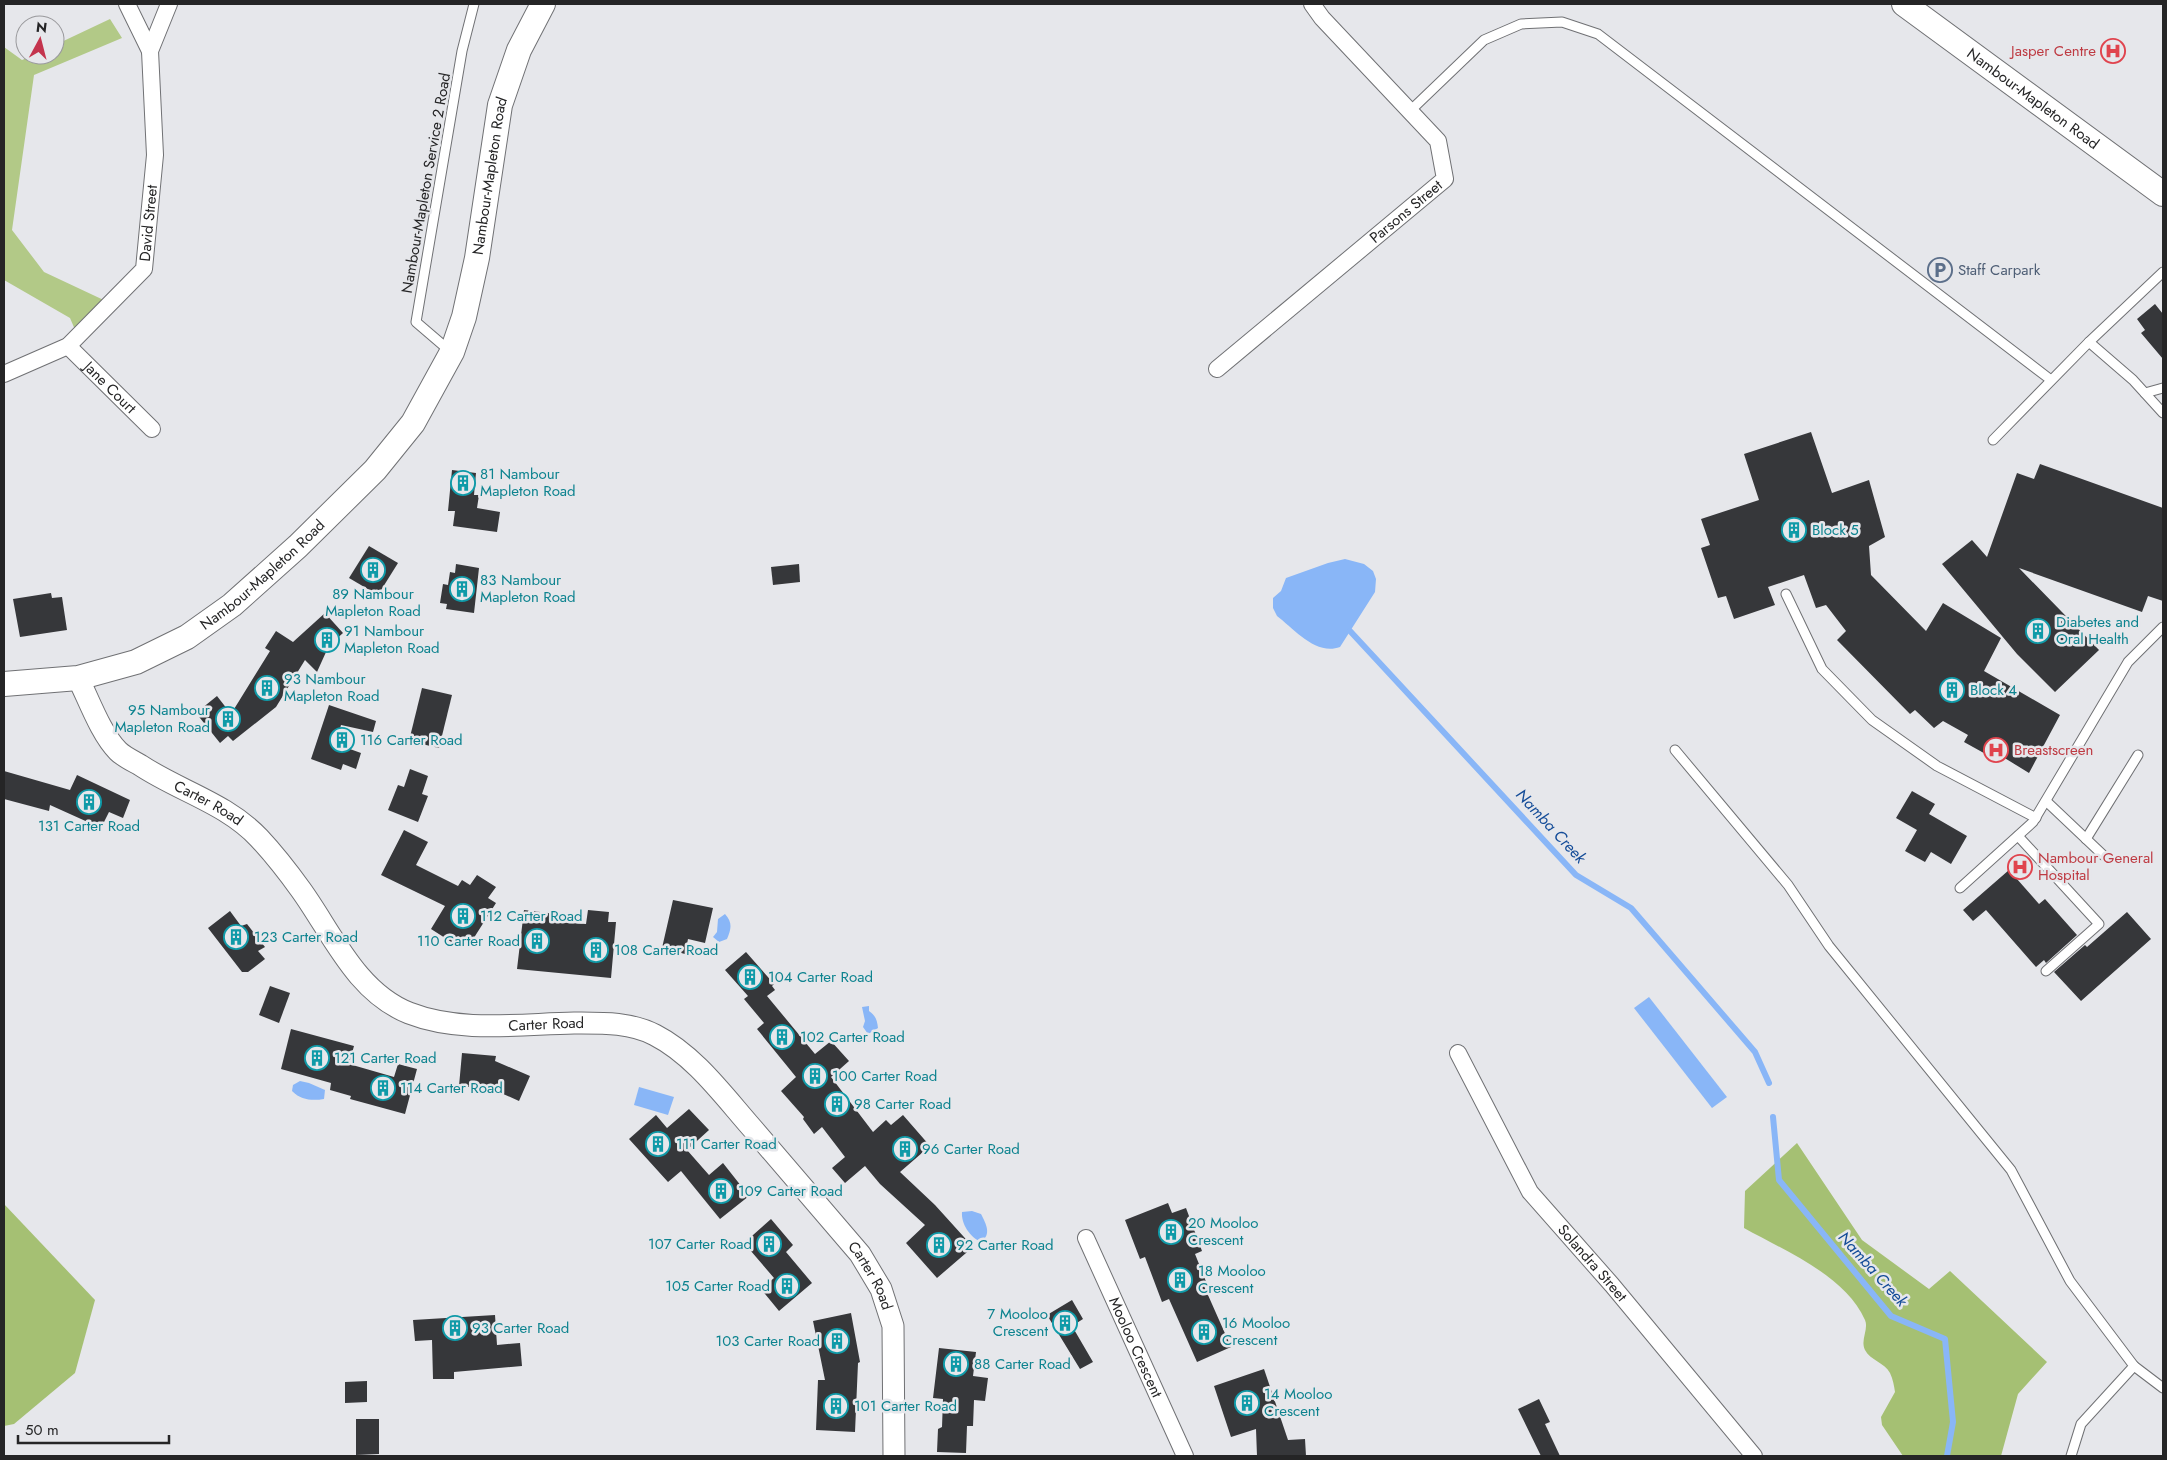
<svg xmlns="http://www.w3.org/2000/svg" width="2167" height="1460" font-family="Jost,sans-serif">
<rect width="100%" height="100%" fill="#e6e7eb"/>
<path fill="#b2c987" d="M110,19L122,38L34,75L12,230L44,272L110,303L76,332L70,318L4,280V47L22,60L34,55H55V45Z"/>
<g fill="#a5c073">
<path d="M1797,1143L1862,1240L1929,1289L1950,1271L2047,1362L2018,1394L2001,1456H1903L1882,1425L1881,1417L1895,1392C1894,1386 1893,1379 1890,1373C1885,1363 1870,1360 1865,1350C1860,1340 1869,1329 1865,1320C1845,1275 1785,1251 1744,1228L1745,1191Z"/>
<path d="M4,1204L95,1300L75,1373L14,1424L4,1426Z"/>
</g>
<g fill="#89b6f7">
<path d="M1345,559L1364,564L1373,571L1376,579L1375,592L1340,647C1316,656 1294,629 1277,616L1273,608V598L1281,591L1286,578L1328,563Z"/>
<path d="M725,914C733,923 731,929 727,939L719,942L713,937L717,932L718,919Z"/>
<path d="M1649,997L1727,1097L1712,1108L1634,1008Z"/>
<path d="M869,1006V1011C876,1016 877,1020 878,1028L868,1034L863,1027L865,1021L862,1007Z"/>
<path d="M300,1081L309,1083L325,1090L324,1099C312,1101 301,1100 292,1091L293,1085Z"/>
<path d="M639,1087L674,1097L668,1115L634,1105Z"/>
<path d="M972,1211L981,1214C986,1224 992,1234 981,1242C970,1237 961,1224 962,1212Z"/>
</g>
<g fill="none" stroke-linecap="round" stroke-linejoin="round">
<g stroke="#89b6f7" stroke-width="6">
<path d="M1350,631L1576,875L1631,908L1755,1052L1769,1083"/>
<path d="M1773,1117L1779,1180L1891,1316L1945,1339L1953,1422L1947,1456"/>
</g>
</g>
<g fill="#36373a">
<path d="M2155,304L2163,314V359L2141,333L2145,330L2137,319Z"/>
<path d="M1811,432L1832,493L1869,480L1885,537L1869,546L1871,575L1926,631L1943,603L2001,638L1984,671L2060,715L2029,773L2003,757L2000,762L1964,742L1968,735L1943,721L1934,728L1915,710L1910,714L1837,640L1846,631L1826,605L1816,608L1804,575L1768,587L1775,605L1734,619L1726,596L1718,598L1701,548L1710,545L1701,519L1759,500L1744,454Z"/>
<path d="M2040,464L2163,508V601L2148,596L2142,612L2019,568L2099,650L2055,692L2017,654L1942,564L1972,540L1987,557L2017,473L2034,479Z"/>
<path d="M452,470L476,473L474,495H479L477,508L500,512L497,532L453,526L455,511H448Z"/>
<path d="M369,546L398,563L378,595L349,578Z"/>
<path d="M456,564L479,568L474,613L446,609L447,604L440,603L443,584L448,585L450,572L455,573Z"/>
<path d="M799,564L800,582L773,585L771,567Z"/>
<path d="M51,593L52,598L62,597L67,630L20,637L13,599Z"/>
<path d="M325,613L343,633L333,642L331,641L317,672L305,660L276,707L233,741L228,736L220,743L196,713L217,696L231,714L270,651L265,648L276,631L293,642Z"/>
<path d="M422,688L452,695L439,748L409,741Z"/>
<path d="M329,705L376,721L373,732L341,725L336,744L361,753L356,769L343,764L341,770L311,759Z"/>
<path d="M410,769L428,776L422,794L428,796L418,822L388,810L398,785L404,787Z"/>
<path d="M4,771L70,790L77,775L130,800L123,818L109,812L101,828L50,805L49,811L4,799Z"/>
<path d="M1912,791L1935,804L1929,814L1967,836L1951,864L1931,852L1925,862L1905,851L1917,830L1896,818Z"/>
<path d="M404,830L428,842L416,865L458,886L462,880L470,885L477,875L496,887L488,898L496,903L470,944L458,936L453,943L431,929L445,906L381,875Z"/>
<path d="M2009,870L2039,904L2045,899L2077,935L2046,963L2044,960L2036,967L1986,910L1973,921L1963,910Z"/>
<path d="M673,900L713,908L705,943L688,939L685,954L662,948Z"/>
<path d="M524,910L556,914L555,922L586,924L588,910L609,912L608,922H616L611,978L517,969Z"/>
<path d="M230,911L241,926L247,924L265,947L258,951L265,959L248,972H242L208,928Z"/>
<path d="M2127,912L2151,939L2081,1001L2054,972L2085,945L2087,947Z"/>
<path d="M746,952L774,984L772,986L775,990L767,996L815,1054L831,1041L849,1061L831,1077L873,1132L886,1120L891,1125L903,1115L930,1146L900,1172L935,1205L973,1247L937,1278L906,1243L925,1225L880,1184L865,1166L845,1183L832,1168L845,1157L822,1127L814,1134L803,1119L804,1117L781,1091L796,1077L757,1029L764,1023L744,999L748,996L725,970Z"/>
<path d="M270,986L290,993L279,1023L259,1015Z"/>
<path d="M291,1029L354,1046L349,1064L394,1077L398,1064L417,1069L405,1114L350,1099L351,1096L330,1090L331,1083L281,1069Z"/>
<path d="M462,1053L496,1056L495,1061L530,1076L519,1101L492,1089L459,1086Z"/>
<path d="M689,1109L709,1130L687,1150L709,1175L723,1163L749,1196L720,1219L681,1171L668,1182L629,1139L656,1115L667,1128Z"/>
<path d="M1168,1203L1172,1213L1186,1208L1202,1251L1195,1254L1207,1284L1204,1286L1231,1347L1197,1362L1169,1299L1162,1302L1145,1257L1140,1259L1125,1220Z"/>
<path d="M771,1219L793,1245L786,1252L812,1283L779,1311L761,1289L774,1278L744,1243Z"/>
<path d="M1072,1300L1083,1319L1072,1326L1093,1362L1080,1369L1047,1315Z"/>
<path d="M851,1313L860,1362L858,1363L855,1432L816,1430L818,1380H825L813,1321Z"/>
<path d="M495,1315L497,1345L520,1343L522,1366L454,1372V1379H433L432,1340L415,1341L413,1320Z"/>
<path d="M939,1348L976,1352L973,1376L988,1378L985,1401L974,1400L973,1426H967L966,1453L937,1452L938,1429L942,1427L943,1399L933,1398Z"/>
<path d="M1264,1369L1288,1440L1305,1439L1306,1456H1257L1256,1429L1231,1437L1214,1386Z"/>
<path d="M367,1381V1402L345,1403V1382Z"/>
<path d="M1539,1399L1550,1422L1545,1424L1560,1456H1541L1518,1409Z"/>
<path d="M356,1419H379V1454L356,1455Z"/>
</g>
<g fill="none" stroke-linecap="round" stroke-linejoin="round">
<defs>
<g id="service">
<path d="M1410,111L1484,40L1521,24L1562,22L1598,34L2051,380"/>
<path d="M2089,342L2133,380L2163,413"/>
<path d="M451,352L416,322L462,51L474,4"/>
<path d="M2145,393L2163,388"/>
<path d="M1993,440L2089,342L2163,272"/>
<path d="M1786,594L1822,669L1872,720L1937,766L2036,818"/>
<path d="M1675,750L1788,885L1829,946L2011,1170L2070,1281L2134,1366L2081,1424L2071,1456"/>
<path d="M2046,801L2103,855"/>
<path d="M2018,836L2099,924L2046,971"/>
<path d="M2086,839L2138,755"/>
<path d="M1960,888L2033,822L2128,662L2163,627"/>
<path d="M2134,1366L2163,1388"/>
</g>
<g id="minor">
<path d="M127,4L150,51"/>
<path id="s1" d="M68,346L152,429"/>
<path id="s2" d="M1217,369L1445,179L1438,141L1322,18L1312,4"/>
<path id="s3" d="M4,374L68,346L144,269L155,155L150,51L169,4"/>
<path id="s4" d="M1458,1053L1530,1192L1612,1285L1754,1456"/>
<path id="s5" d="M1086,1238L1185,1456"/>
</g>
<g id="tertiary">
<path id="s6" d="M78,678C89,700 101,734 118,751C124,757 133,761 140,765C179,791 226,803 259,838C274,854 288,872 301,890C332,933 356,992 409,1013C460,1033 520,1024 574,1023C601,1023 630,1022 655,1035C694,1055 723,1095 752,1128C788,1170 824,1212 860,1254L881,1289L893,1326L894,1456"/>
</g>
<g id="secondary">
<path id="s7" d="M1904,4L2163,194"/>
<path id="s8" d="M4,684L78,678L136,662L187,637L232,605L298,546L375,470L413,423L452,352L464,317L477,258L500,105L519,50L543,4"/>
</g>
</defs>
<use href="#service" stroke="#707174" stroke-width="11"/>
<use href="#minor" stroke="#707174" stroke-width="18"/>
<use href="#tertiary" stroke="#707174" stroke-width="23"/>
<use href="#secondary" stroke="#707174" stroke-width="26"/>
<use href="#service" stroke="#fff" stroke-width="9"/>
<use href="#minor" stroke="#fff" stroke-width="16"/>
<use href="#tertiary" stroke="#fff" stroke-width="21"/>
<use href="#secondary" stroke="#fff" stroke-width="24"/>
</g>
<defs>
<symbol id="hospital-ring" viewBox="-11 -11 22 22"><circle r="9.5" fill="#e6e7eb" stroke="#e0444e" stroke-width="1.5"/><path d="M-5-5h3v3.5h4V-5h3V5h-3V1.5h-4V5h-3Z" fill="#e0444e"/></symbol>
<symbol id="parking-ring" viewBox="-11 -11 22 22"><circle r="9.5" fill="#e6e7eb" stroke="#5c6f8a" stroke-width="1.5"/><path d="M-3.5-5.5H1a3.5 3.5 0 0 1 0 7H-1V5.5H-3.5ZM-1-3.4V-.6H.8a1.4 1.4 0 0 0 0-2.8Z" fill="#5c6f8a"/></symbol>
<symbol id="building-ring" viewBox="-11 -11 22 22"><circle r="9.5" fill="#e6e7eb" stroke="#0f9aa8" stroke-width="1.5"/><path d="M-4-6H4V6H1V3H-1V6H-4ZM-2.5-4.3h1.7v1.8h-1.7ZM.8-4.3h1.7v1.8H.8ZM-2.5-1h1.7V.8h-1.7ZM.8-1h1.7V.8H.8Z" fill="#0f9aa8"/></symbol>
</defs>
<g fill-rule="evenodd">
<use href="#hospital-ring" x="2099" y="37" width="28" height="28"/>
<use href="#parking-ring" x="1926" y="256" width="28" height="28"/>
<use href="#building-ring" x="449" y="469" width="28" height="28"/>
<use href="#building-ring" x="1780" y="516" width="28" height="28"/>
<use href="#building-ring" x="359" y="556" width="28" height="28"/>
<use href="#building-ring" x="448" y="575" width="28" height="28"/>
<use href="#building-ring" x="2024" y="617" width="28" height="28"/>
<use href="#building-ring" x="313" y="626" width="28" height="28"/>
<use href="#building-ring" x="253" y="674" width="28" height="28"/>
<use href="#building-ring" x="1938" y="676" width="28" height="28"/>
<use href="#building-ring" x="214" y="705" width="28" height="28"/>
<use href="#building-ring" x="328" y="726" width="28" height="28"/>
<use href="#hospital-ring" x="1982" y="736" width="28" height="28"/>
<use href="#building-ring" x="75" y="788" width="28" height="28"/>
<use href="#hospital-ring" x="2006" y="853" width="28" height="28"/>
<use href="#building-ring" x="449" y="902" width="28" height="28"/>
<use href="#building-ring" x="222" y="923" width="28" height="28"/>
<use href="#building-ring" x="523" y="927" width="28" height="28"/>
<use href="#building-ring" x="582" y="936" width="28" height="28"/>
<use href="#building-ring" x="736" y="963" width="28" height="28"/>
<use href="#building-ring" x="768" y="1023" width="28" height="28"/>
<use href="#building-ring" x="303" y="1044" width="28" height="28"/>
<use href="#building-ring" x="801" y="1062" width="28" height="28"/>
<use href="#building-ring" x="369" y="1074" width="28" height="28"/>
<use href="#building-ring" x="823" y="1090" width="28" height="28"/>
<use href="#building-ring" x="644" y="1130" width="28" height="28"/>
<use href="#building-ring" x="891" y="1135" width="28" height="28"/>
<use href="#building-ring" x="707" y="1177" width="28" height="28"/>
<use href="#building-ring" x="1157" y="1218" width="28" height="28"/>
<use href="#building-ring" x="755" y="1230" width="28" height="28"/>
<use href="#building-ring" x="925" y="1231" width="28" height="28"/>
<use href="#building-ring" x="1166" y="1266" width="28" height="28"/>
<use href="#building-ring" x="773" y="1272" width="28" height="28"/>
<use href="#building-ring" x="1051" y="1309" width="28" height="28"/>
<use href="#building-ring" x="441" y="1314" width="28" height="28"/>
<use href="#building-ring" x="1190" y="1318" width="28" height="28"/>
<use href="#building-ring" x="823" y="1327" width="28" height="28"/>
<use href="#building-ring" x="942" y="1350" width="28" height="28"/>
<use href="#building-ring" x="1233" y="1389" width="28" height="28"/>
<use href="#building-ring" x="822" y="1392" width="28" height="28"/>
</g>
<g text-anchor="middle" dominant-baseline="central" stroke-width="5" stroke-linejoin="round" paint-order="stroke">
<g font-size="15" fill="#be3a42" stroke="#e6e7eb" text-anchor="start">
<text x="2096" y="51" text-anchor="end">Jasper Centre</text>
<text x="2014" y="750">Breastscreen</text>
<text x="2038" y="858">Nambour General<tspan x="2038" dy="17">Hospital</tspan></text>
</g>
<g font-size="15" fill="#252526" stroke="#e6e7eb">
<text stroke="none"><textPath href="#s7" startOffset="160">Nambour-Mapleton Road</textPath></text>
<text stroke="none"><textPath href="#s8" startOffset="765">Nambour-Mapleton Road</textPath></text>
<text transform="translate(426 183) rotate(-80)">Nambour-Mapleton Service 2 Road</text>
<text stroke="none"><textPath href="#s2" startOffset="246">Parsons Street</textPath></text>
<text stroke="none"><textPath href="#s3" startOffset="224">David Street</textPath></text>
<text stroke="none"><textPath href="#s1" startOffset="59">Jane Court</textPath></text>
<text stroke="none"><textPath href="#s8" startOffset="289">Nambour-Mapleton Road</textPath></text>
<text stroke="none"><textPath href="#s6" startOffset="188">Carter Road</textPath></text>
<text stroke="none"><textPath href="#s6" startOffset="622">Carter Road</textPath></text>
<text stroke="none"><textPath href="#s4" startOffset="251">Solandra Street</textPath></text>
<text stroke="none"><textPath href="#s6" startOffset="1058">Carter Road</textPath></text>
<text stroke="none"><textPath href="#s5" startOffset="120">Mooloo Crescent</textPath></text>
</g>
<g font-size="15" fill="#4e5e75" stroke="#e6e7eb" text-anchor="start">
<text x="1958" y="270">Staff Carpark</text>
</g>
<g font-size="15" fill="#0d838f" stroke="#e6e7eb" text-anchor="start">
<text x="480" y="474">81 Nambour<tspan x="480" dy="17">Mapleton Road</tspan></text>
<text x="1812" y="530">Block 5</text>
<text x="480" y="580">83 Nambour<tspan x="480" dy="17">Mapleton Road</tspan></text>
<text x="373" y="594" text-anchor="middle">89 Nambour<tspan x="373" dy="17">Mapleton Road</tspan></text>
<text x="2056" y="622">Diabetes and<tspan x="2056" dy="17">Oral Health</tspan></text>
<text x="344" y="631">91 Nambour<tspan x="344" dy="17">Mapleton Road</tspan></text>
<text x="284" y="679">93 Nambour<tspan x="284" dy="17">Mapleton Road</tspan></text>
<text x="1970" y="690">Block 4</text>
<text x="210" y="710" text-anchor="end">95 Nambour<tspan x="210" dy="17">Mapleton Road</tspan></text>
<text x="360" y="740">116 Carter Road</text>
<text x="89" y="826" text-anchor="middle">131 Carter Road</text>
<text x="480" y="916">112 Carter Road</text>
<text x="254" y="937">123 Carter Road</text>
<text x="520" y="941" text-anchor="end">110 Carter Road</text>
<text x="614" y="950">108 Carter Road</text>
<text x="768" y="977">104 Carter Road</text>
<text x="800" y="1037">102 Carter Road</text>
<text x="334" y="1058">121 Carter Road</text>
<text x="832" y="1076">100 Carter Road</text>
<text x="400" y="1088">114 Carter Road</text>
<text x="854" y="1104">98 Carter Road</text>
<text x="676" y="1144">111 Carter Road</text>
<text x="922" y="1149">96 Carter Road</text>
<text x="738" y="1191">109 Carter Road</text>
<text x="1188" y="1223">20 Mooloo<tspan x="1188" dy="17">Crescent</tspan></text>
<text x="752" y="1244" text-anchor="end">107 Carter Road</text>
<text x="956" y="1245">92 Carter Road</text>
<text x="1198" y="1271">18 Mooloo<tspan x="1198" dy="17">Crescent</tspan></text>
<text x="770" y="1286" text-anchor="end">105 Carter Road</text>
<text x="1048" y="1314" text-anchor="end">7 Mooloo<tspan x="1048" dy="17">Crescent</tspan></text>
<text x="1222" y="1323">16 Mooloo<tspan x="1222" dy="17">Crescent</tspan></text>
<text x="472" y="1328">93 Carter Road</text>
<text x="820" y="1341" text-anchor="end">103 Carter Road</text>
<text x="974" y="1364">88 Carter Road</text>
<text x="1264" y="1394">14 Mooloo<tspan x="1264" dy="17">Crescent</tspan></text>
<text x="854" y="1406">101 Carter Road</text>
</g>
<g font-size="16" font-style="italic" fill="#144c98" stroke="#e6e7eb">
<text transform="translate(1551 826) rotate(47)">Namba Creek</text>
<text transform="translate(1873 1269) rotate(48)">Namba Creek</text>
</g>
</g>
<rect width="2167" height="1460" fill="none" stroke="#252526" stroke-width="10"/>
<g transform="translate(40 40) rotate(7)"><circle r="24" fill="#e6e7eb" stroke="#99999c"/>
<path d="M0-4L9 19L0 12L-9 19Z" fill="#c4344d"/>
<text y="-8" font-size="14" font-weight="bold" text-anchor="middle" fill="#252526">N</text>
</g>
<path d="M18 1435v8h151v-8" fill="none" stroke="#252526" stroke-width="2.5"/>
<text x="25" y="1435" font-size="15" fill="#252526" stroke="#e6e7eb" stroke-width="4" paint-order="stroke">50 m</text>
</svg>
